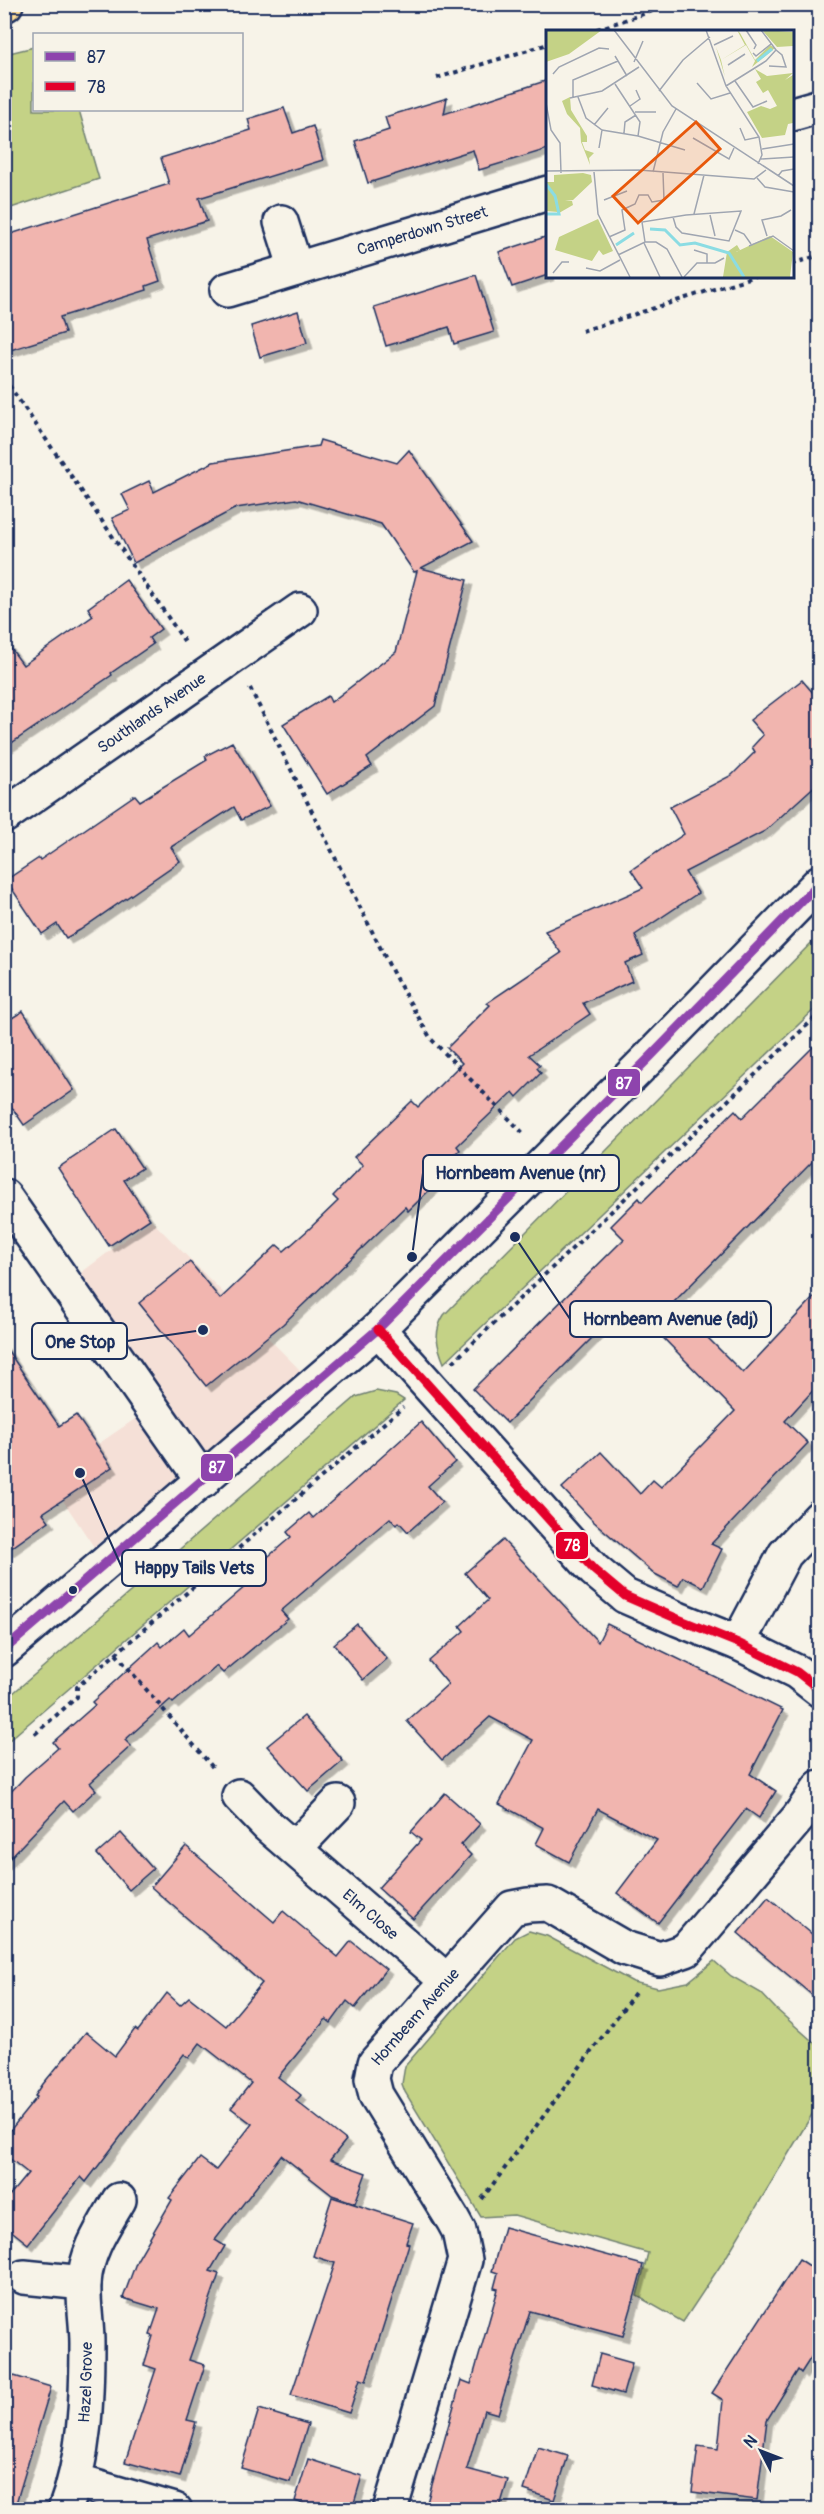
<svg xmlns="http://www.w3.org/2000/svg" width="824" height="2514" font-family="Pangolin,sans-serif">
<defs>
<filter id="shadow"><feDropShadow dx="5.5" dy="5.5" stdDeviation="0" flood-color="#0004"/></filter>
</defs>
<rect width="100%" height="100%" fill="#f7f3e8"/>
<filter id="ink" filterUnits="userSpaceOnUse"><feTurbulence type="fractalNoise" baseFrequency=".0167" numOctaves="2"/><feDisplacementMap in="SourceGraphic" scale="12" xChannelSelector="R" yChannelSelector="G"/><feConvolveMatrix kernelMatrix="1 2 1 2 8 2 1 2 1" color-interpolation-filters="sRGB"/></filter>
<g filter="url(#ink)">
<path fill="#f5e0d7" d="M151,1220L302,1372L94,1547L48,1478L163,1400L78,1275Z"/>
<g fill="#c4d286" stroke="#708072" stroke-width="1.5">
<path d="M34,47V110H79L99,179L5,210V54Z"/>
<path d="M819,935V1005L444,1363C437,1346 433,1332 444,1315Z"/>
<path d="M376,1391L396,1395L404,1400L7,1742L5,1739V1700L356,1397Z"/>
<path d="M529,1931L547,1936L633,1982L658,1988L688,1982L714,1961L731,1976L761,1993L776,2009L819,2047V2103L728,2254L683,2322L637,2296L648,2253L514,2215L481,2217L405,2092L402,2084L405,2066L515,1938Z"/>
</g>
<g fill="#f1b5af" stroke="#1b2f5e" stroke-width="1.5" filter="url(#shadow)">
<path d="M548,80V149L479,170L473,150L368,183L355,141L389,130L385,117L447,98L444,114Z"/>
<path d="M284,108L293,133L313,126L323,160L199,198L207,221L147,240L160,281L146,286L147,290L60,317L65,333L4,352V236L169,184L161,158L251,130L248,119Z"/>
<path d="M548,236V275L512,287L499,252Z"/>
<path d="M476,275L494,332L454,344L449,327L386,346L374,307Z"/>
<path d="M298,311L307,343L260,357L251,326Z"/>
<path d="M320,440L397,463L409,450L473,541L421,568L467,580L435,706L367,758L372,766L327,794L283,724L328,696L331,702L396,652L417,571L414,572L381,524L296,499L236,508L134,563L112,518L130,510L122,494L149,481L154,492L213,462L318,446Z"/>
<path d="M126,580L161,629L149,638L153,644L111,673L112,675L4,748V639L23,665L93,616L88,608Z"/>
<path d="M802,680L819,700V782L765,831L685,872L698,893L635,935L643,955L625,963L632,981L583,1003L590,1014L529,1055L540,1065L537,1068L541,1073L517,1097L513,1092L457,1146L460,1150L443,1167L448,1172L408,1211L405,1207L283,1324L206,1386L139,1303L190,1262L220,1299L277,1245L284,1251L308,1230L338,1201L333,1196L363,1165L354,1157L412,1101L418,1107L462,1063L447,1048L490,1005L487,1003L561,953L545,931L643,888L631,870L684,834L670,807L732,775L755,752L752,747L763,735L750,720Z"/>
<path d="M232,742L270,806L241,820L234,807L171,847L180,861L80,930L66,938L57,924L42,934L6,880L39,858L40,860L135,795L140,801L207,760L205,756Z"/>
<path d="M23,1011L74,1090L24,1125L4,1096V1023Z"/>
<path d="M819,1041V1155L673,1303L743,1373L819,1292V1384L785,1421L808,1443L711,1544L722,1549L703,1587L683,1577L678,1586L655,1574L593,1521L562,1488L601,1452L640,1494L653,1480L661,1487L735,1411L628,1302L507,1423L473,1389L624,1239L611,1226L639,1198L642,1202L735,1110L742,1118Z"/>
<path d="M116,1129L142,1168L124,1180L150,1219L109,1246L58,1168Z"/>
<path d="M4,1345L59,1426L76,1415L112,1467L43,1513L49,1521L4,1553Z"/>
<path d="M421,1422L455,1462L428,1486L442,1502L408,1532L399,1522L396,1525L390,1518L281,1611L288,1619L223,1673L216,1666L173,1703L170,1700L125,1740L131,1746L90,1783L96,1790L73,1811L64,1801L4,1864V1799L25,1777L58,1748L53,1742L95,1705L92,1702L158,1642L162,1647L184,1628L189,1635L232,1598L254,1579L249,1573L291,1537L287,1532L309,1513L313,1518Z"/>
<path d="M503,1540L598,1642L607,1624L783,1710L750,1774L776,1791L759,1818L746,1809L658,1923L617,1893L657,1840L598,1809L569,1862L536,1844L544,1828L499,1804L533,1740L490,1717L442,1760L407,1721L448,1684L429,1661L464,1631L460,1626L488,1600L465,1573Z"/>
<path d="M357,1624L387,1659L363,1680L334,1644Z"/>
<path d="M304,1716L343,1761L308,1791L267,1746Z"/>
<path d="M445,1793L480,1824L461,1845L471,1855L413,1919L378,1888L421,1840L411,1832Z"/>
<path d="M121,1833L153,1869L129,1890L97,1854Z"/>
<path d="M186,1846L274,1922L283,1911L338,1957L351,1941L386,1969L355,2008L347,2001L331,2023L326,2019L278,2077L301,2095L296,2101L346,2140L330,2160L366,2173L355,2203L332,2195L281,2155L215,2240L225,2246L210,2271L219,2274L189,2360L205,2365L187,2420L196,2422L180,2477L125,2462L156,2369L144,2365L153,2336L150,2335L159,2309L123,2298L137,2260L172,2200L169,2198L200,2158L216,2170L252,2124L231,2108L251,2083L200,2043L189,2058L184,2054L86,2182L81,2177L28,2244L4,2225V2202L28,2173L4,2154V2138L37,2097L35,2096L43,2084L86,2032L115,2056L135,2029L138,2031L167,1993L180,2005L189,1997L226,2026L262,1983L151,1887Z"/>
<path d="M768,1897L819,1940V2001L738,1933Z"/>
<path d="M332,2197L413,2223L406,2243L409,2244L366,2381L360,2379L349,2413L291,2395L335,2263L313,2256Z"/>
<path d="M504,2227L643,2265L635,2295L623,2336L530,2311L498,2414L484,2410L467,2469L508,2480L499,2510H425L461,2380L471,2384L498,2289L494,2288L498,2273L492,2271Z"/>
<path d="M799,2259L819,2272V2345L801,2373L798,2370L767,2420L757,2500L692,2492L698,2446L718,2449L723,2400L712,2393Z"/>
<path d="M600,2354L632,2363L623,2394L592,2385Z"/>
<path d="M4,2373L51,2387L14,2510H4Z"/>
<path d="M259,2409L308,2424L290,2482L241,2468Z"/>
<path d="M538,2447L568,2456L554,2500L524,2490Z"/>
<path d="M308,2459L362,2476L352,2510H321L295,2501Z"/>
</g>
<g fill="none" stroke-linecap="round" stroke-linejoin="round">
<defs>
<g id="street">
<path d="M792,114L820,106"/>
<path d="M281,222L296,269"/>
<path id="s1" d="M227,290L548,193"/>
<path id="s2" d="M4,816L300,610"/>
<path d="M4,1196L203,1481"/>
<path d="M378,1329L594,1570L625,1596L678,1619L738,1643L797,1672L820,1690"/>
<path d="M738,1643L785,1554L820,1517"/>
<path id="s3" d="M239,1796L268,1826L447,1981"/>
<path d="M295,1848L338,1803"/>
<path d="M24,2277L84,2283"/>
<path d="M75,2481L175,2510"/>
<path id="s4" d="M65,2510C85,2457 87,2399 87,2343C87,2323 83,2303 84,2283C86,2252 104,2226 119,2200"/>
<path id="s5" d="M390,2510L465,2260L459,2231L453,2220L376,2095L372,2079L375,2063L512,1908L528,1905L548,1904L624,1948L660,1959L686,1950L799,1817L820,1787"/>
</g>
<path id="secondary" d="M4,1650L378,1329L650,1057L820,882"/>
<path id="primary" d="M4,5L6,4"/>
</defs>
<use href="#street" stroke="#1b2f5e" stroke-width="38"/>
<use href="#secondary" stroke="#1b2f5e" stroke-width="38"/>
<use href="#primary" stroke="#1b2f5e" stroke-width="38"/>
<g stroke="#1b2f5e" stroke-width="4" stroke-dasharray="4.5 4.5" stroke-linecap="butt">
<path d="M588,32L674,4"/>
<path d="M437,78L548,44"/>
<path d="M792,264L820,255"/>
<path d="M582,331L755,276"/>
<path d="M4,378L187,645"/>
<path d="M250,688L394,975L431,1039L523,1133"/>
<path d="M453,1362L820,1013"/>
<path d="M116,1654L215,1770"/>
<path d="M35,1734L77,1697V1687L403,1407"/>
<path d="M482,2199L637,1990"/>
</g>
<use href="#street" stroke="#f7f3e8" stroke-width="33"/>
<use href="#secondary" stroke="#f7f3e8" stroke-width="33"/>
<use href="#primary" stroke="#ffdd96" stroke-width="33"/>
<defs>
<path id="bus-1" d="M4,1650L378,1329L650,1057L820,882"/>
<path id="bus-2" d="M378,1329L594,1570L625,1596L678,1619L738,1643L797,1672L820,1690"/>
</defs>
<use href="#bus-1" stroke="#f7f3e8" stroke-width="14"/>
<use href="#bus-2" stroke="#f7f3e8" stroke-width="14"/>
<use href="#bus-1" stroke="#8e44ad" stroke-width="9"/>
<use href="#bus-2" stroke="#e4002b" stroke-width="9"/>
</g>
</g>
<circle fill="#1b2f5e" stroke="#f7f3e8" stroke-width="2" cx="73" cy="1590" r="5"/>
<g text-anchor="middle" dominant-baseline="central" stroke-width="4.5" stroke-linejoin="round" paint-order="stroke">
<g font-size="16" fill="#1b2f5e" stroke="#f7f3e8">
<text stroke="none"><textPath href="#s1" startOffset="204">Camperdown Street</textPath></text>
<text stroke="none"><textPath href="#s2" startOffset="180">Southlands Avenue</textPath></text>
<text stroke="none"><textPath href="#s3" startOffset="177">Elm Close</textPath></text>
<text stroke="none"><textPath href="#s5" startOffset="544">Hornbeam Avenue</textPath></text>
<text stroke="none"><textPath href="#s4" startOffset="130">Hazel Grove</textPath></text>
</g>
</g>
<g transform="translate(546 30)">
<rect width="248" height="248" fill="#f7f3e8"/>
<path d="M0,0H56L23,24L0,32ZM191,0L194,3L209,30L224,15L229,18L206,37L209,31L200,15L175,30L179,47L170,17L175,30L199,15ZM216,0L248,2L247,43L239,50L247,45V93L242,94L239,105L216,108L201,82L215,76L224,79L231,76L222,60L217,63L210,52L215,49L209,39L221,46L247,43V16L231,17ZM24,67L25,80L41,106V112H36L39,120L48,123L43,128L44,135L35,112L34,98L21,84L16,71ZM37,143L45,145L46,152L27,170L19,171H26L27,175L13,183L11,168L12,182L0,181V152H8V145ZM52,189L67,221L57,225L53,220L46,231L9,220L13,207ZM224,206L247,222L244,247H177L181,222L191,215L194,220L190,222Z" fill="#c4d286"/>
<path fill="none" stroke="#8bdce3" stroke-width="3" d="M211,31L226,19M0,154L9,166L13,184H0M104,199L119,200L134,215L149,213L183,223L198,247M70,215L88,203"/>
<path fill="none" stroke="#9fa5b1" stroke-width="1.5" d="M68,0L126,76L248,156M160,0L180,56L213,107L216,125L212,134M200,0L210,15L208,19M168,15L187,6M207,23L210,26L225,14M69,26L81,46M88,32L97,11M182,35L199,24M223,36L240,37L236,25L230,20M7,44L13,37L53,18L63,19M189,51L207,77L221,71M151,53L165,69L184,63M69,54L94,92L92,106M180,56L220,31L230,20L215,0M113,61L137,30L164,7M27,67V50L72,31M32,67L40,88L56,100L92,106L139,120M24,68L56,61L93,37M0,73L5,100L14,113L15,143M84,76L94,69L90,60M89,82H110M48,95L62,78M194,98L199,110L213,107M78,103L79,92L90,85M147,108L183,129L188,118M53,118L56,100M216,119L248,114M215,129L248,127M0,141L93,140L208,149L220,140M48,142L52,184L84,247M107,142L117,102L130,79M232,146L236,141L248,139M211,148L219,157L248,162M58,170L81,161M148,184L158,145M164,185L169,206M189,200L198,204L205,214M221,206L216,190L235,186L245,180M63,207L79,200L76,180L89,174L93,165H102L106,172L118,170L117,143M99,212L96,192L140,185L195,181L183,211L136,203L130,197L127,187M98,213L114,247M203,216L227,206L248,221M148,220L161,224V233M72,225L99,212H110L121,219L136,247M40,238L54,241L74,230M7,243L16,232H23M138,247L151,233H169L178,228"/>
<path fill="#e8590c" fill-opacity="0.15" stroke="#e8590c" stroke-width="3" d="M150,92L174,119L92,193L67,166Z"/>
<rect width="248" height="248" fill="none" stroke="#1b2f5e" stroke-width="3"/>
</g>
<path fill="none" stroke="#1b2f5e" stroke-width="2" d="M412 1257L423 1173M515 1237L570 1319M203 1330L127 1341M80 1473L122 1568"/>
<g fill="#1b2f5e" stroke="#f7f3e8" stroke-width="2">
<circle cx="412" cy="1257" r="6"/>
<circle cx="515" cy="1237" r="6"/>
<circle cx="203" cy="1330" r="6"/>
<circle cx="80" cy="1473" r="6"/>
</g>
<g fill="#f7f3e8" stroke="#1b2f5e" stroke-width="2">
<rect x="423" y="1155" width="196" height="36" rx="6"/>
<rect x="570" y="1301" width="201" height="36" rx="6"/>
<rect x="32" y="1323" width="95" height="36" rx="6"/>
<rect x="122" y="1550" width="144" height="36" rx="6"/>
</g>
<g font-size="18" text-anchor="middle" font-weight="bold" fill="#1b2f5e">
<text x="521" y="1179">Hornbeam Avenue (nr)</text>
<text x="671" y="1325">Hornbeam Avenue (adj)</text>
<text x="80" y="1348">One Stop</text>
<text x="194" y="1574">Happy Tails Vets</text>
</g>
<g stroke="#f7f3e8" stroke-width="2">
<rect x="607" y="1068" width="34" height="29" rx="6" fill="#8e44ad"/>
<rect x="200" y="1453" width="34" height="29" rx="6" fill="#8e44ad"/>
<rect x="555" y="1531" width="34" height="29" rx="6" fill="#e4002b"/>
</g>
<g font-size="16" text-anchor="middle" font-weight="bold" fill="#fff">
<text x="624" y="1089">87</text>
<text x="217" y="1473">87</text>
<text x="572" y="1551">78</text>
</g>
<rect width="824" height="2514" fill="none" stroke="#f7f3e8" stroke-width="24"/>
<rect x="12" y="12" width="800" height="2490" fill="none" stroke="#1b2f5e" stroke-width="2" filter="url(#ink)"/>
<rect x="33" y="33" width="210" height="78" fill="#f7f3e8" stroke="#9fa5b1" stroke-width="1.5"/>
<rect x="45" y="52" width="30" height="9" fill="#8e44ad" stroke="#9fa5b1" stroke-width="1.5"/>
<text x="87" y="63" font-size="18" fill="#1b2f5e">87</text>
<rect x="45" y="82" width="30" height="9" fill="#e4002b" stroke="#9fa5b1" stroke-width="1.5"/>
<text x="87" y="93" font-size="18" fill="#1b2f5e">78</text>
<g transform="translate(761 2451) rotate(312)" stroke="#f7f3e8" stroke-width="4.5" paint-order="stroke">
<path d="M0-4.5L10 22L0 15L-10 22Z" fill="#1b2f5e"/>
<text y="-9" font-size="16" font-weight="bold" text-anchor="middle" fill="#1b2f5e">N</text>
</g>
</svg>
